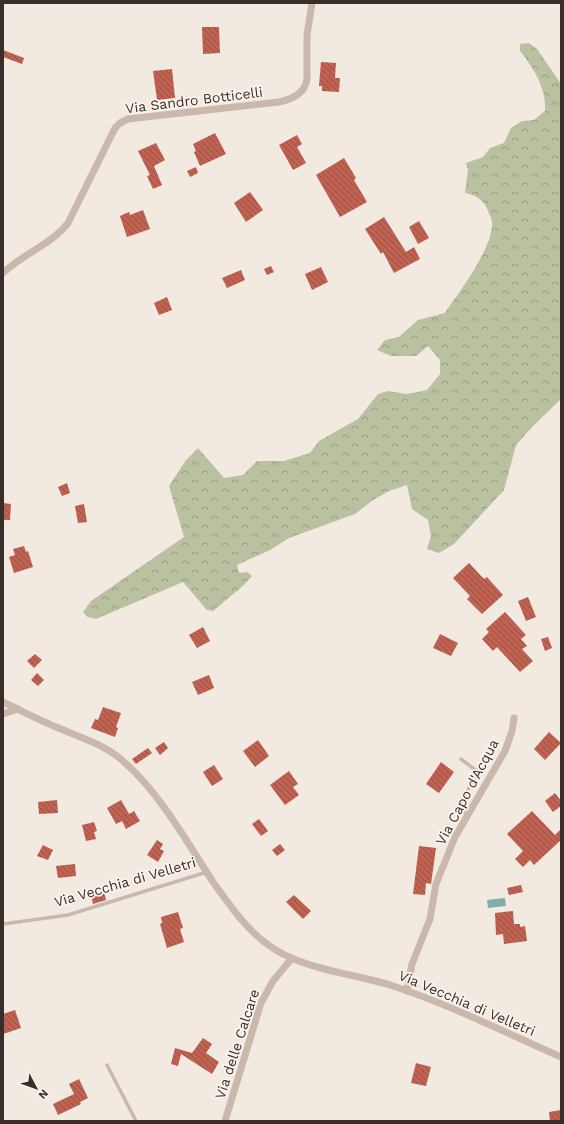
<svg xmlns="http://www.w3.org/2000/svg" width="564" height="1124" font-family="'Work Sans',sans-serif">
<defs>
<pattern id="forest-crowns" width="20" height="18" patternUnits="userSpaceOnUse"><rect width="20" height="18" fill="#b9c1a1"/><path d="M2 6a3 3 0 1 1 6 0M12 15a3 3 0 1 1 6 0" fill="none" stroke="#979d83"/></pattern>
<pattern id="building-back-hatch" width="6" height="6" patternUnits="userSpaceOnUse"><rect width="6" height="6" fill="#bf6252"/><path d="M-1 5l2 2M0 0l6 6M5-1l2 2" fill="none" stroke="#9c5144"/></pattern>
</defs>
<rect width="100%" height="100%" fill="#f2e9e1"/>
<path fill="url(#forest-crowns)" d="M529,43L537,49L561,84V399L533,426L516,445L504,490L454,544L439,553L427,549L431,536L428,520L412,509L407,485L389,491L373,500L355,514L289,538L270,550L237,565L239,573L247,572L252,576L244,585L213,611L207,610L183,582L96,619L88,617L83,612L91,601L184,537L169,486L186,460L198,448L224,478L243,475L257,461H284L310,453L319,441L358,419L378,394L388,391L407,394L427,390L440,374V360L428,346L416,356H391L377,350L385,340L399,337L418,320L445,313C459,292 494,247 492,222C492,219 489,214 488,211C485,201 475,194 465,193L468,169L466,163L483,157L490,148L504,143L511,128L522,121L534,120L545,111C547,89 533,67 520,51V44Z"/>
<path fill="#81aeac" d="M505,898L506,906L488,908L487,900Z"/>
<g fill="url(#building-back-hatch)">
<path d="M202,27H219L220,53L203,54Z"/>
<path d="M3,50L24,58L22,64L3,57Z"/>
<path d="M321,62L336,63L335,78H340L339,92L322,91V86H319Z"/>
<path d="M172,69L175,98L157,100L153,71Z"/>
<path d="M215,133L226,154L200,166L194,152L196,151L193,144Z"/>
<path d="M297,135L302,144L297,147L306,163L293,170L279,145Z"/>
<path d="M156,143L165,160L154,166L162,185L153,189L147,176L150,175L138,151Z"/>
<path d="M344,158L356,178L354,180L367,202L340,217L316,175Z"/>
<path d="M196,167L198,173L190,177L187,171Z"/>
<path d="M250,192L263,210L246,222L234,203Z"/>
<path d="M143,210L150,229L127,237L120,216L129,212L130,215Z"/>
<path d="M384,217L406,252L414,247L420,259L394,273L383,252L381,254L365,229Z"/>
<path d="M419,221L429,238L418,244L409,227Z"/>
<path d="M271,266L274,272L267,275L264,269Z"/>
<path d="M321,267L328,282L312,290L305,274Z"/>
<path d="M241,270L245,280L227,288L222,278Z"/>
<path d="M167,297L172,310L159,315L154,303Z"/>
<path d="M67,483L70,493L62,496L58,487Z"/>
<path d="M3,503L11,504L10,520H3Z"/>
<path d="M84,504L87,522L78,523L75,506Z"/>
<path d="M24,546L26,552L28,551L33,567L14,573L9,557L15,555L13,549Z"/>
<path d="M469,563L484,579L487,577L503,595L482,614L467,599L470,596L453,578Z"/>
<path d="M528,597L536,617L526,621L518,601Z"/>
<path d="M505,612L526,635L521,639L527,646L522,649L533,661L520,672L497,647L493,651L482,639L489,632L486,629Z"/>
<path d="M203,627L210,641L197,648L189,635Z"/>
<path d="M440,634L458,643L451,656L433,648Z"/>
<path d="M548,637L552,648L545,651L541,639Z"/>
<path d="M35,654L42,660L34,668L27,661Z"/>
<path d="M37,673L44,680L38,686L31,680Z"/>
<path d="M209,675L214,688L198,695L192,682Z"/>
<path d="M103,707L121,713L116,727L118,728L115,737L91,728L95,719L98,720Z"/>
<path d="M549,732L561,743L545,760L534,749Z"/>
<path d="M258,740L269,756L255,767L243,751Z"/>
<path d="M164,742L168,748L160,755L155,748Z"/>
<path d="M148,748L152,753L136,764L132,759Z"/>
<path d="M441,762L454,772L439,793L426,784Z"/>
<path d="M214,765L223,779L212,786L203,772Z"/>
<path d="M289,771L298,784L293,787L299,795L285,805L270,785Z"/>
<path d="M555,793L561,801V806L553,812L545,801Z"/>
<path d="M57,800L58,813L39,814L38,802Z"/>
<path d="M121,800L129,814L134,811L140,821L126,829L122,821L116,824L107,808Z"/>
<path d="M532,811L555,835L561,829V840L534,865L530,860L523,867L515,859L523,851L507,834Z"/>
<path d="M259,819L268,831L261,836L252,824Z"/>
<path d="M94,822L97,831L94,832L96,839L86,841L82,825Z"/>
<path d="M157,840L163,844L160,849L164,851L158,862L147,855Z"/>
<path d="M280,844L285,850L277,856L272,850Z"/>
<path d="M43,845L53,850L48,860L37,856Z"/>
<path d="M419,846L436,848L431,884L426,883L425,895L413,894Z"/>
<path d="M75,864L76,876L58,878L56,866Z"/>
<path d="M521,885L523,892L509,895L507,888Z"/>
<path d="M104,892L106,900L93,904L91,895Z"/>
<path d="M294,895L311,911L303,919L286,902Z"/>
<path d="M513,911L514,924H520V927L525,926L527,941L504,944L503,934L496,935L495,913Z"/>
<path d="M178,912L183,928L180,929L184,942L167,948L160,924L162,923L161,917Z"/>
<path d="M15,1010L21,1028L3,1034V1014Z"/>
<path d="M203,1038L212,1044L206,1053L219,1062L212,1074L181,1054L178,1066L171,1064L175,1048L192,1053Z"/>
<path d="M416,1063L431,1067L426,1086L411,1083Z"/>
<path d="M79,1079L88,1098L80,1102L81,1104L58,1115L53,1104L74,1094L69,1084Z"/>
<path d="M561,1110V1121H550L549,1112Z"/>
</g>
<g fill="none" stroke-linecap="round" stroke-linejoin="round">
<g stroke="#cab8ad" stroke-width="3.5">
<path d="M461,759L478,772L458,808L468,815"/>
<path d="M3,924L68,915L207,872"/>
<path d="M107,1065L136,1121"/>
</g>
<g stroke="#cab8ad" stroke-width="7">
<path d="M3,273C22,254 51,245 68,223L115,128L120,123L128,119L279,102C292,99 305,94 307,79V35L312,3"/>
<path d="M3,702C20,710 38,720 56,727C79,737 104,744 123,761C159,792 187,842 213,882C229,904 245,928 267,944C301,970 353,973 393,986C451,1005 506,1033 561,1057"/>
<path d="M3,714L18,709"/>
<path d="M407,991L412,964L430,919L436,884L455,837L505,751L512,731L514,718"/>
<path d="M225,1121L261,1003L273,981L292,958"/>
</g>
</g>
<g text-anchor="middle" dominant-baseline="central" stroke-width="3.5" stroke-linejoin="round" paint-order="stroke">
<g font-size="14" fill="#392e2b" stroke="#faf3ed">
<text transform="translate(194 100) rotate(-7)">Via Sandro Botticelli</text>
<text transform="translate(467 792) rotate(-62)">Via Capo d'Acqua</text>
<text transform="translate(125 882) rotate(-16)">Via Vecchia di Velletri</text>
<text transform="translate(467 1003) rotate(23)">Via Vecchia di Velletri</text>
<text transform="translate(237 1044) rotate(-72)">Via delle Calcare</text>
</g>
</g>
<rect width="564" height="1124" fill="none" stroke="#392e2b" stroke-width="8"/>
<g transform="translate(36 1088) rotate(131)" stroke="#faf3ed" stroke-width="3" paint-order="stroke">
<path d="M0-3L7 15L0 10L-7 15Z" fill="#392e2b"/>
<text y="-6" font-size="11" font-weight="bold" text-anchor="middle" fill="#392e2b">N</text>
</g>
</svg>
